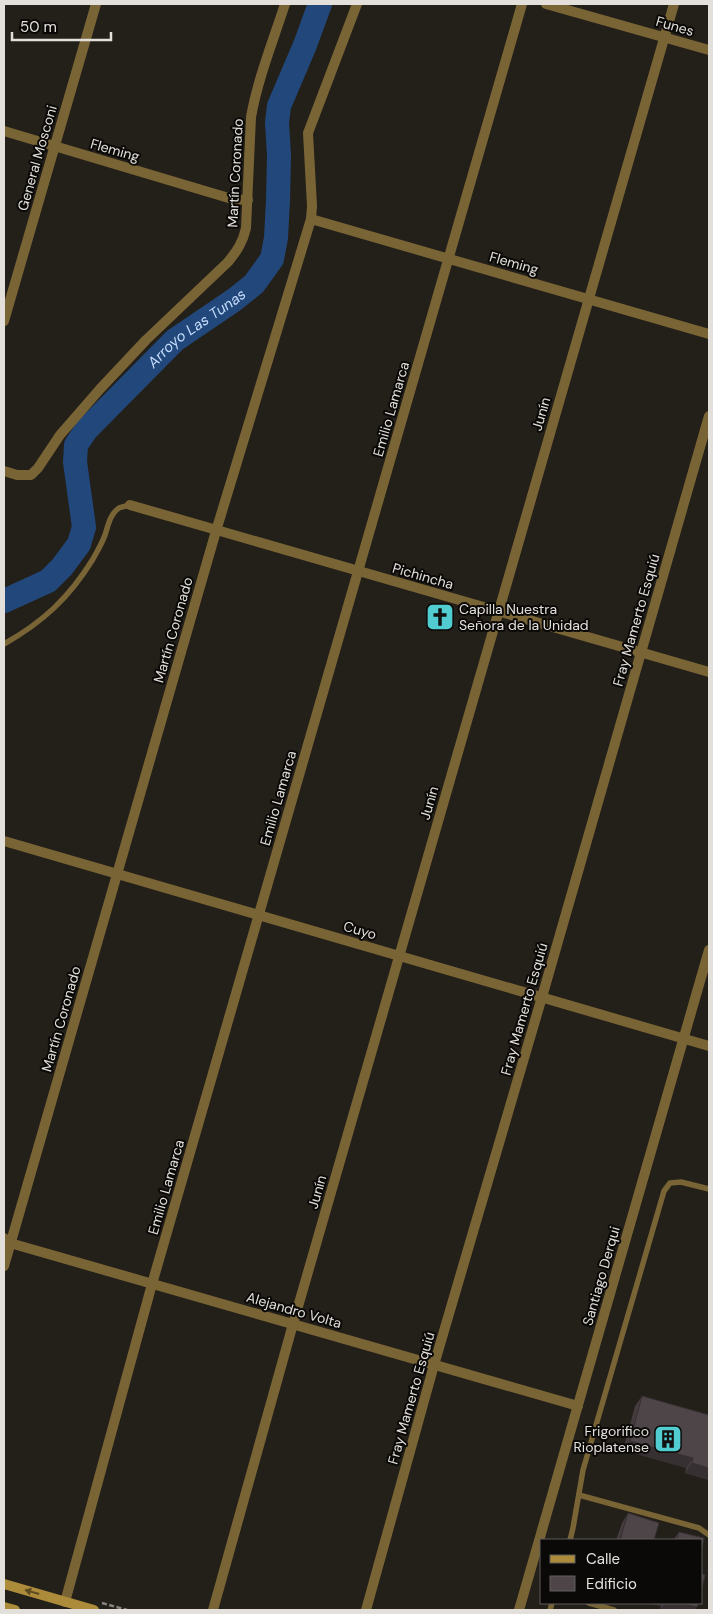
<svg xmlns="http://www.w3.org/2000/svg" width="713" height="1614" font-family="'DM Sans',sans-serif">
<rect width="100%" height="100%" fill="#231f19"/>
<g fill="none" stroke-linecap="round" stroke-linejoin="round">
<path stroke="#22487b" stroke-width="24" id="s1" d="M4,601L48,581L62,567L79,544L84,527L75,462L76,445L87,429L175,340L234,300L254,284L272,259L276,238L278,200L279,155L277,123L279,106L305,45L320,4"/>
<path stroke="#898580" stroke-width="2.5" stroke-dasharray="5 2.5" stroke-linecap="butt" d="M102,1603L127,1610"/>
<g stroke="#796435" stroke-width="5.5">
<path d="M4,644C43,622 69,598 93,559C97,552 102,543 105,535C108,526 110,514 119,508C122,507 126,506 130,505"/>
<path d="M579,1495L699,1528L709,1535"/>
<path d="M570,1540L573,1528L583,1470L664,1191L670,1183L681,1182L709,1189"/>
<path d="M589,1603L614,1610"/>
<path d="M550,1610L552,1603"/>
</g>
<g stroke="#796435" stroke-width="10">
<path d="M546,4L709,50"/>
<path d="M4,131L232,199L248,200"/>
<path d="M311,219L709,334"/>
<path d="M4,321L96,4"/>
<path d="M4,471L17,475H31L38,468L60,435L100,389L146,340L228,262C237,251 243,242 246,228L251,117C258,78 273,41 285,4"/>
<path d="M130,505L709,672"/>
<path d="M4,841L709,1046"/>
<path d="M4,1238L10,1243L578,1406"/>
<path d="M4,1266L216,531L311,219L312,206L308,133L357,4"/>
<path d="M65,1602L152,1284L522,4"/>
<path d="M213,1610L293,1324L674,4"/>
<path d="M366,1610L434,1365L542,997L709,416"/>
<path d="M519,1610L709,950"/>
</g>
<g stroke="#ac8b3b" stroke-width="10">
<path d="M4,1584L94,1610"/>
<path d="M4,1607L15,1610"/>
</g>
</g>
<g fill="#433b3e">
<path d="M642,1396L709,1480L685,1473L686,1468L623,1450L635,1406Z"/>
<path d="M628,1513L654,1540H616L622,1523Z"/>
<path d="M679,1532L702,1540H673Z"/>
<path d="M649,1603H698L697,1607L695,1610H660L661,1606Z"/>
</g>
<g fill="#373032">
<path d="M630,1441L693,1458L686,1468L623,1450Z"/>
<path d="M692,1463L709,1468V1480L685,1473Z"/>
<path d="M649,1603H663L661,1606Z"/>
<path d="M665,1603H680L697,1607L695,1610H660Z"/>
</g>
<g fill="#4e4548" stroke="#373032">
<path d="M642,1396L709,1415V1468L692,1463L693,1458L630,1441Z"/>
<path d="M628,1513L659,1523L654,1540H620Z"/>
<path d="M679,1532L704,1538L702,1547V1540H677Z"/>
<path d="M702,1574L705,1575L702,1587Z"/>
<path d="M680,1603H698L697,1607Z"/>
</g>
<defs><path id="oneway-solid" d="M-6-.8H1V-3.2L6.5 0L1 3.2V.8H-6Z" transform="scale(1.25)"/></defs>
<use fill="#5c4a21" href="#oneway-solid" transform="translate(32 1592) rotate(-164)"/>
<defs>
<symbol id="church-square" viewBox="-11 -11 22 22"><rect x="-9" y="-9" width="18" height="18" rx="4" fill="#51ccd1" stroke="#0b0907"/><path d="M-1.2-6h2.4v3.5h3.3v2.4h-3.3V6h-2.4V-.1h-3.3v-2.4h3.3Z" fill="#111"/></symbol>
<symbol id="building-square" viewBox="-11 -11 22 22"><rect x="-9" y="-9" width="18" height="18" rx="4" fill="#51ccd1" stroke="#0b0907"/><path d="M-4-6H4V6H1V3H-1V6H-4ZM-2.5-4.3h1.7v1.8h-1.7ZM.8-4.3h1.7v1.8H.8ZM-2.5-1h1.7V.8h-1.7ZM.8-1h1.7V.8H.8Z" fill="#111"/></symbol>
</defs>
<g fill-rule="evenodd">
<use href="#church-square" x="424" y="601" width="32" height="32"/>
<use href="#building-square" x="652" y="1423" width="32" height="32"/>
</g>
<g text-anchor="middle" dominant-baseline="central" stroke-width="4" stroke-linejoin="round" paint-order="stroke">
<g font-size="14" fill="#e3e0dc" stroke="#0b0907">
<text transform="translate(675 26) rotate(16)">Funes</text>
<text transform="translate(115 150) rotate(16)">Fleming</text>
<text transform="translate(37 158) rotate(-74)">General Mosconi</text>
<text transform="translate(235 173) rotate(-87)">Martín Coronado</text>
<text transform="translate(514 263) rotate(16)">Fleming</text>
<text transform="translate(391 409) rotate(-74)">Emilio Lamarca</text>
<text transform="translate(541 414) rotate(-74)">Junín</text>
<text transform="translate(423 576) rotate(16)">Pichincha</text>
<text transform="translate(636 620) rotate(-74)">Fray Mamerto Esquiú</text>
<text transform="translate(173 630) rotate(-74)">Martín Coronado</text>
<text transform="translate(278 798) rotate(-74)">Emilio Lamarca</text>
<text transform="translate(429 803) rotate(-74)">Junín</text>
<text transform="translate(360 930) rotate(16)">Cuyo</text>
<text transform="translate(524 1009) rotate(-74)">Fray Mamerto Esquiú</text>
<text transform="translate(61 1019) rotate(-74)">Martín Coronado</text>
<text transform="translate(166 1187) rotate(-74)">Emilio Lamarca</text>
<text transform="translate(317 1192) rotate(-74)">Junín</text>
<text transform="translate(601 1276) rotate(-74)">Santiago Derqui</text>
<text transform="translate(294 1310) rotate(16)">Alejandro Volta</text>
<text transform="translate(411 1398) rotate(-74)">Fray Mamerto Esquiú</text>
</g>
<g font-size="14" fill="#e3e0dc" stroke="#0b0907" text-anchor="start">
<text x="459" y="609">Capilla Nuestra<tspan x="459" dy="16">Señora de la Unidad</tspan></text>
<text x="649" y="1431" text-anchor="end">Frigorifico<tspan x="649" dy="16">Rioplatense</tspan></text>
</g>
<g font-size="15" font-style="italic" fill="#c5dcfc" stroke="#0b0907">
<text stroke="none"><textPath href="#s1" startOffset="366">Arroyo Las Tunas</textPath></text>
</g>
</g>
<rect width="713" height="1614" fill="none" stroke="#e3e0dc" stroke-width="10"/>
<rect x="540" y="1539" width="162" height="65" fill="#0b0907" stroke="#615f5c"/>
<rect x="550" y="1555" width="25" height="8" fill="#ac8b3b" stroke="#615f5c"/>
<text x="586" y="1564" font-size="15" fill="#e3e0dc">Calle</text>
<rect x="550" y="1576" width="25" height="15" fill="#4e4548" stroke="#615f5c"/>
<text x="586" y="1589" font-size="15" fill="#e3e0dc">Edificio</text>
<path d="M12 32v8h99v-8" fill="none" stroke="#e3e0dc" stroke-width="2.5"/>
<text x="20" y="32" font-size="15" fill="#e3e0dc" stroke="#0b0907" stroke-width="4" paint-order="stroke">50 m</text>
</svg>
